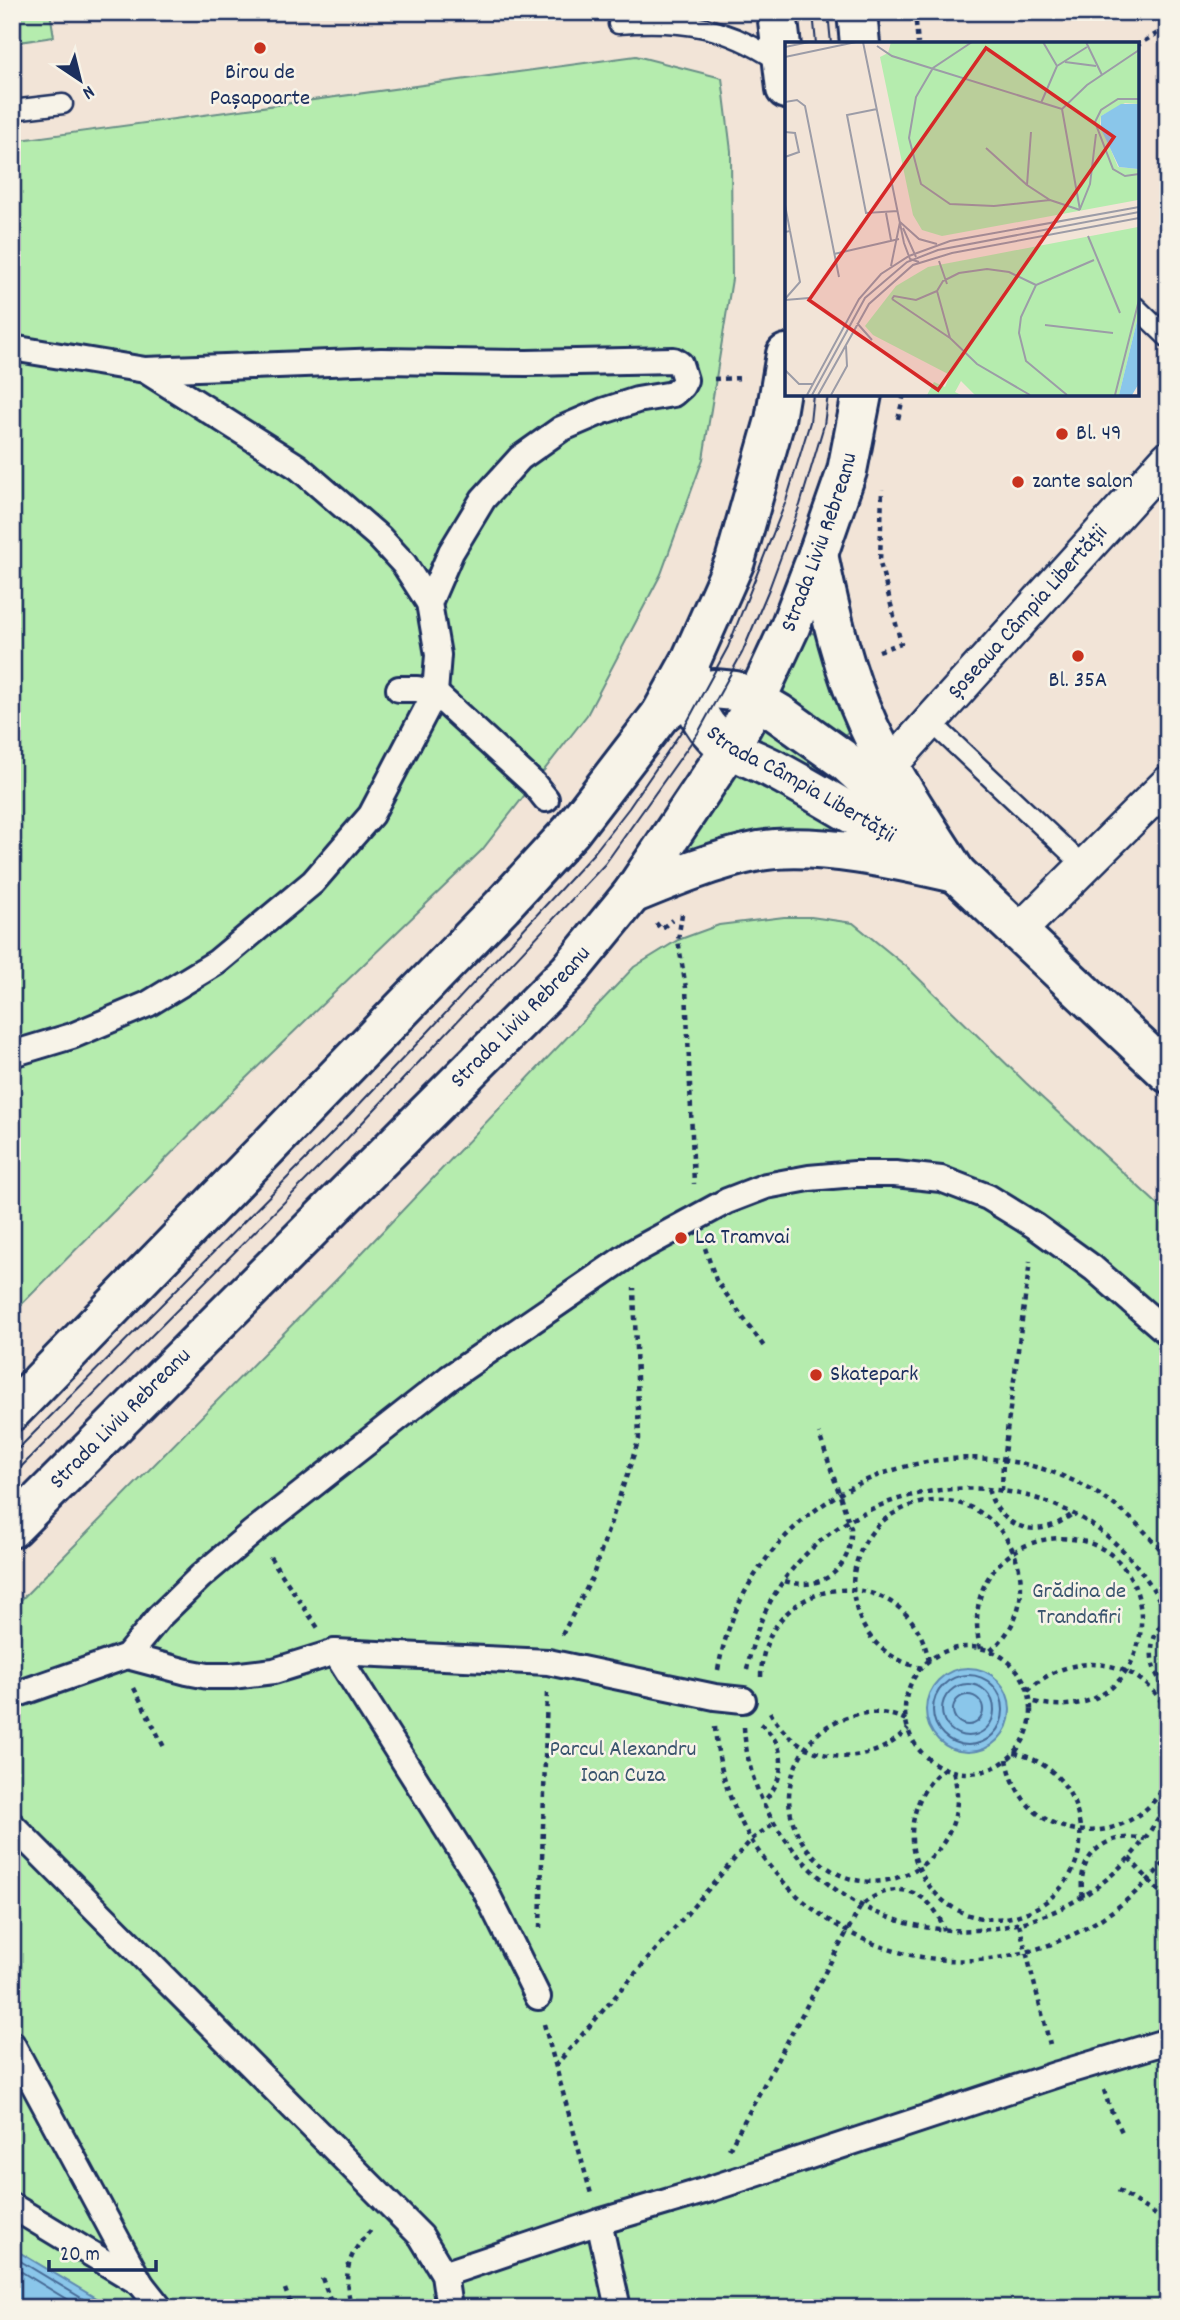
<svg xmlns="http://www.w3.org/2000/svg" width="1180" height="2320" font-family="Dekko,sans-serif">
<rect width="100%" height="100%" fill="#f2e4d7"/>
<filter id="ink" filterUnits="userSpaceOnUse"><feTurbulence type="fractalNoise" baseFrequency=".0143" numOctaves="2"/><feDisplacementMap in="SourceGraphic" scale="14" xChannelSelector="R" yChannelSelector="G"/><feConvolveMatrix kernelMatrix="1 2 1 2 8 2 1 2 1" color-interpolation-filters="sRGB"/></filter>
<g filter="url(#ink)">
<g fill="#b5ecae" stroke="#688e86" stroke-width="2">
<path d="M12,12H50L54,37L12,43Z"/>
<path d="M636,56L722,78L731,151L732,279L703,459L661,574L587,715L482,850L243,1081L12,1314V141Z"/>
<path d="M808,632L823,636L830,677L849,731L839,740L775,693Z"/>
<path d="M761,724L878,806L754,745Z"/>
<path d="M734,768L858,833L668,861Z"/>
<path d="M784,917H811L853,923L907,967L1026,1083L1168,1214V2308H111L12,2248V1609L340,1276L634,967L678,940L719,925Z"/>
</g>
<g fill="#8ac6ea" stroke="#5e8ab2" stroke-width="2">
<circle cx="968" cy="1710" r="42"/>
<path d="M12,2248L104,2303L111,2308H12Z"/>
</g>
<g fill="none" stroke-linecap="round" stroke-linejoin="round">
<g stroke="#476b96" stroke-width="2">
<circle cx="968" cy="1710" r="35"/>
<circle cx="968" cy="1710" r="26"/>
<circle cx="968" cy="1710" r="15"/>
<path d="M12,2256L98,2308"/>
<path d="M12,2266L81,2308"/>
</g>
<defs>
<g id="service">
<path d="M618,24C684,19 726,26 781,63"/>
<path d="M12,110L63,104"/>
<path d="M1136,307L1168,338"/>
<path d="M930,721L1083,865"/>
</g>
<g id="pedestrian">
<path d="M12,348L145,370L298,467L379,537L404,564L429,603L438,655L435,693L371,815L313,882L217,962L148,1004L72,1036L12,1054"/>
<path d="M145,370L381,361L527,363L674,360L680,364L685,380L682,386L673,394L637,400L603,411L561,429L520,458L483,499L451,552L429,603"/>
<path d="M399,689H417L435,693L534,784L546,799"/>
<path d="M335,1652L548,1662L715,1697L743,1700"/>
<path d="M127,1656L160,1616L201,1576L253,1532L449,1378L633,1252L727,1201L766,1186L809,1178L855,1174H895L941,1179L988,1197L1035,1226L1093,1268L1168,1333"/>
<path d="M12,1696L127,1656L187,1672L208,1676H232L274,1671L335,1652L483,1886L538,1997"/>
<path d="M12,1825L421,2236L444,2274L449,2308"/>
<path d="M12,2044L141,2284"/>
<path d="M12,2206L141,2284L160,2308"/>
<path d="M599,2222L618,2308"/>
<path d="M444,2274L599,2222L707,2190L1058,2074L1168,2041"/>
</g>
<g id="minor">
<path id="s1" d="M889,767L1168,458"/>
<path d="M1018,932L1168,783"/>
</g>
<g id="tertiary">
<path id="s2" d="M690,669C690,691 696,717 712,733C729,752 755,759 777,771C827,798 876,829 926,857"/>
<path d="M661,714L685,696L714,689L735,691L756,700L778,713L845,761L895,807L956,873L1168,1073"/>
</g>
<g id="secondary">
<path d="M777,12L786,89"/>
<path d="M857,12L860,44"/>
<path d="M818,554C830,612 843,671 868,725C892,777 925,824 956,873"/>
<path d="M632,894C673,877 715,860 759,851C815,841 900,860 956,873"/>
<path d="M12,1411L502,906L571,831L661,714L691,660L735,561L775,420L786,354"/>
<path id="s3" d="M12,1528L569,971L632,894L730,748L756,700L790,627L818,554L847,471L862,394"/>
</g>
</defs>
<use href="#service" stroke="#1b2f5e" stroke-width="23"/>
<use href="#pedestrian" stroke="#1b2f5e" stroke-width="30"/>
<use href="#minor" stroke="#1b2f5e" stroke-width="38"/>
<use href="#tertiary" stroke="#1b2f5e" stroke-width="44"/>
<use href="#secondary" stroke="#1b2f5e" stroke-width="44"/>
<g stroke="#1b2f5e" stroke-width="4.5" stroke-dasharray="5 5" stroke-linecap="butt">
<path d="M915,12L918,44"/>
<path d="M1136,46L1168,27"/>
<path d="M714,379L744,378"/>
<path d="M898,419L904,394"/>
<path d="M879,651L901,643L880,563L882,489"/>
<path d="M682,914L678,940L686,988L694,1184"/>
<path d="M656,923L661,929L672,920"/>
<path d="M705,1248L716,1280L765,1348"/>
<path d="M988,1489C1000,1530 1039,1541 1072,1514"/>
<path d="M1002,1491L1003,1461L1030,1261"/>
<path d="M270,1557L318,1628"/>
<path d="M785,1581C823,1593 853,1567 851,1528L819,1434"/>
<path d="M1167,1618C1146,1638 1147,1670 1168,1690"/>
<path d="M562,1635L592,1578L639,1439L634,1288"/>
<circle cx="968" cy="1710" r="63"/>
<path d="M980,1649C973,1615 977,1580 1007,1557C1026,1542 1048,1536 1072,1539C1180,1553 1158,1735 1030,1701"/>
<path d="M922,1668C890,1661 864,1639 856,1607C849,1582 855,1557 869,1536C880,1520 898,1509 916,1504C1003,1480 1059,1595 990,1651"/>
<path d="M718,1670C757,1453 1035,1380 1168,1559"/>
<path d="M747,1670C783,1458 1083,1420 1168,1618"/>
<path d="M761,1677C762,1570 911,1557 929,1662"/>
<path d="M134,1688L165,1749"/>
<path d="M1028,1691C1070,1648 1143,1657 1168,1714"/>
<path d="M770,1712C799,1765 868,1771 908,1729"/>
<path d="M906,1720C879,1707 845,1712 821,1731C802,1747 790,1771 789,1796C789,1818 797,1838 812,1854C873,1921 979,1856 953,1771"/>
<path d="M760,1724C788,1744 787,1779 763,1802"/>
<path d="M715,1727C719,1782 741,1835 778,1876C888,1999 1068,1983 1168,1858"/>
<path d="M744,1727C746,1766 760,1805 783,1836C883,1978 1096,1955 1168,1799"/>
<path d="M1007,1759C1021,1845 1130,1856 1168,1780"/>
<path d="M945,1768C924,1783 913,1808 912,1833C911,1851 917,1868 927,1883C981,1960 1102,1902 1077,1812C1069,1782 1045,1759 1014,1753"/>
<path d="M1129,1858L1168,1901"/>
<path d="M1083,1897C1075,1856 1106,1831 1145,1839"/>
<path d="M1019,1924L1050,2045"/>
<path d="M540,1928L547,1692"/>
<path d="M544,2024L591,2194"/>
<path d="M555,2066L751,1840L774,1823"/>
<path d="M1104,2090L1109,2106L1123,2134"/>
<path d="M729,2149L861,1906C893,1877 932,1889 944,1930"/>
<path d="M1118,2190L1168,2223"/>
<path d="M322,2278L333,2308"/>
<path d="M285,2289L292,2308"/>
<path d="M187,2303C200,2300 211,2303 223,2308"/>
<path d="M352,2308C342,2273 347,2254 373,2228"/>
</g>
<use href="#service" stroke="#f7f3e8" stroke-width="18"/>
<use href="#pedestrian" stroke="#f7f3e8" stroke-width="24"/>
<use href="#minor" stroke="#f7f3e8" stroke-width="33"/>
<use href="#tertiary" stroke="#f7f3e8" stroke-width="38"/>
<use href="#secondary" stroke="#f7f3e8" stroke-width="38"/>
<g stroke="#1b2f5e" stroke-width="2">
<path d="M813,12L816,44"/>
<path d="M828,12L831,44"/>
<path d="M12,1455L333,1132L429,1031L594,853L629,808L685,726L728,647L786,501L810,422L813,394"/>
<path d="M12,1476L344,1142L605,864L698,733L742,653L769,589L800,505L824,425L828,394"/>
</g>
</g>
</g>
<g fill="#c8321e" stroke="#f7f3e8" stroke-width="2.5">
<circle cx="260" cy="48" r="7"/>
<circle cx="1062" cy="434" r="7"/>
<circle cx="1018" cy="482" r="7"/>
<circle cx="1078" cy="656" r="7"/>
<circle cx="681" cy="1238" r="7"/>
<circle cx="816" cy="1375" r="7"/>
</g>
<g text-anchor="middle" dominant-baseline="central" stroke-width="5" stroke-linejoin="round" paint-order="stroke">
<g font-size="23" fill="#1b2f5e" stroke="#f7f3e8" text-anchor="start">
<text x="260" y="73" text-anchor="middle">Birou de<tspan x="260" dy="26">Pașapoarte</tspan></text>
<text x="1076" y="434">Bl. 49</text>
<text x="1032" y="482">zante salon</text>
<text x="1078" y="681" text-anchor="middle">Bl. 35A</text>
<text x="695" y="1238">La Tramvai</text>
<text x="830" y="1375">Skatepark</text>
</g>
<g font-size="23" fill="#1b2f5e" stroke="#f7f3e8">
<text stroke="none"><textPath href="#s3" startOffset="1288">Strada Liviu Rebreanu</textPath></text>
<text stroke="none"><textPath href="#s1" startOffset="208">Șoseaua Câmpia Libertății</textPath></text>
<text stroke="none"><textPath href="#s2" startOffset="172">Strada Câmpia Libertății</textPath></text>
<text stroke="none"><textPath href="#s3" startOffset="721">Strada Liviu Rebreanu</textPath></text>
<text stroke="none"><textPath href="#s3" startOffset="154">Strada Liviu Rebreanu</textPath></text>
</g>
<g font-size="23" fill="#3a556e" stroke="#f7f3e8">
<text x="1079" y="1592">Grădina de<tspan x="1079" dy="26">Trandafiri</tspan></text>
<text x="623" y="1750">Parcul Alexandru<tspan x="623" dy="26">Ioan Cuza</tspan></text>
</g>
</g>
<g transform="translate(785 42)">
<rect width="354" height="354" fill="#f2e4d7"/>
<path d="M106,0H353V62L340,61L316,74L315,82L333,125L353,127V158L157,194L137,188L128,173L95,15L103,11ZM353,185V275L334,353H190L176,339L170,350L176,353H142L149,340L160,345L165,333L88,293L80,284L111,244L143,225Z" fill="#b5ecae"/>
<path d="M336,62H353V127L334,125L316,87V74ZM353,275V343L347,353H334Z" fill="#8ac6ea"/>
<path fill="none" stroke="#9c9ca7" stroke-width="2" d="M78,0L119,201L125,217L134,220M187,0L148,26L131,55L124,96L136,142L165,162L209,164L265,158M301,0L317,33M92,4L107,14L277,67M0,5L24,0M0,15L71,0M280,20L311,24M272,24L302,5M354,57H333L316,68L310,80L328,127L340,134L354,132M0,60L12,58L20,64L54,235M256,61L272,24L258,0M92,67L62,73L81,171L113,169M0,90L10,91L14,110L0,115M246,90L242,143L265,158L295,168M201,106L242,143M0,163L5,189M295,167L305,142L311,92M295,168L277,67L302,43L354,8M101,171L106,198M115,180L134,197L152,202M118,186L131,215M0,190L5,189L15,240L0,257M303,194L335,271M49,212L114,197M154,219L162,242M106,224L115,180M107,257L165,296M107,257L109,254L131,258L152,249M0,258L24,256M72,281L87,298M260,283L328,291M0,328L14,342H28M22,353L74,257L96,232L124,214L165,199L354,165M27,353L80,256L122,220L153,208L354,170M33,353L84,262L128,223L167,211L354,176M46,353L62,324L61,304M245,353L192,322L165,296L152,249L158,239L174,231L202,227L224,230L251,243M282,353L241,319L234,291L236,275L251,243L309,218M330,353L354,258"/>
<path fill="#d62828" fill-opacity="0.15" stroke="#d62828" stroke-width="3.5" d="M201,6L329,95L153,348L24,258Z"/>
<rect width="354" height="354" fill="none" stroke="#1b2f5e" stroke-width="3.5"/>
</g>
<rect width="1180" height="2320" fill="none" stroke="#f7f3e8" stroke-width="42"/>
<rect x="21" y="21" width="1138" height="2278" fill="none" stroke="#1b2f5e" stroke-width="2.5" filter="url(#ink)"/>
<g transform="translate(80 80) rotate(145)" stroke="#f7f3e8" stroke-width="5" paint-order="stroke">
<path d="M0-5L12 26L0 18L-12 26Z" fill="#1b2f5e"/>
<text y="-10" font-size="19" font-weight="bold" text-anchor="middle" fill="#1b2f5e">N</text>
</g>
<path d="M49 2260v10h107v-10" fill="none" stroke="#1b2f5e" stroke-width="3.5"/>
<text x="60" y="2260" font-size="21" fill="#1b2f5e" stroke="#f7f3e8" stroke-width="5" paint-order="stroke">20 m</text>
</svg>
